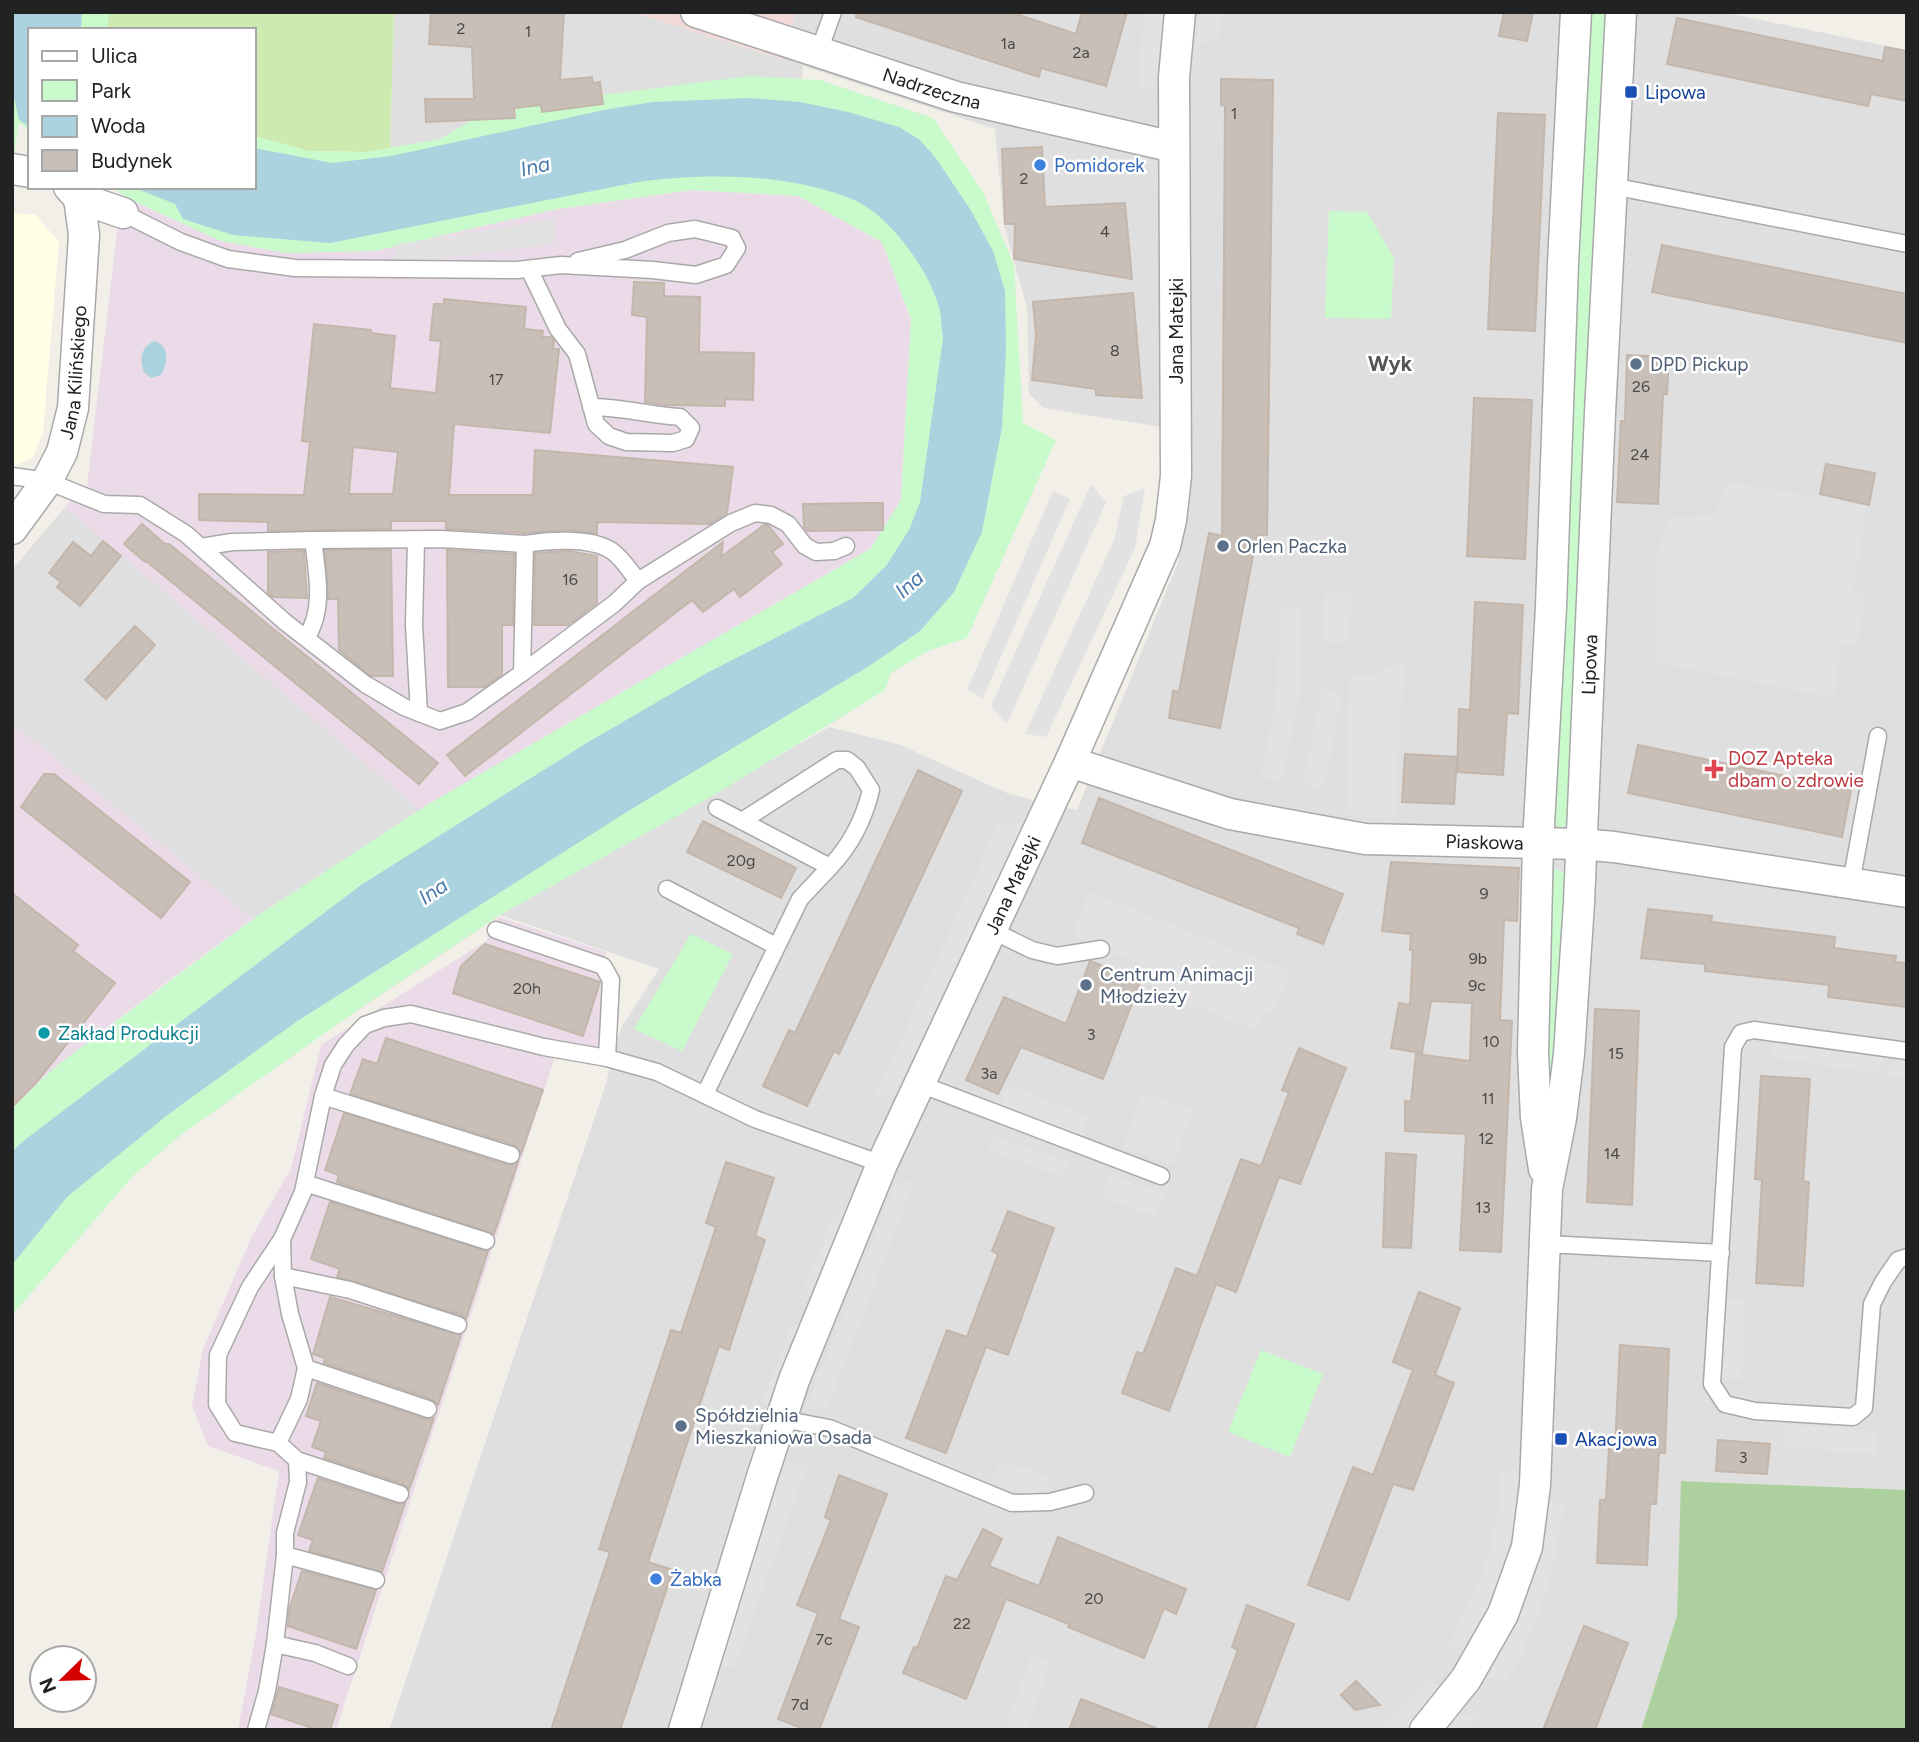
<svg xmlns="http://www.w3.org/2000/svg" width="1919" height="1742" font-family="Figtree,sans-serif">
<rect width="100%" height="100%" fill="#f2efe9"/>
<g fill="#e0dfdf">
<path d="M394,12H632L781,59L796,12H1722L1907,50V1490L1682,1481L1677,1616L1641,1730H389L606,1083L621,1028L659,969L500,915L829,727L898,744L1009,794L1077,810L1179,560L1186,431L1044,408L1029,394L1027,308L1004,225L995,129L803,66L801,90L390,149Z"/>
<path d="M65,507L420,810L253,919L12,723V570Z"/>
</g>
<path fill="#f2dad9" d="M632,12H796L781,59Z"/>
<g fill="#ebdbe8">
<path d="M691,190L798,196L882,242L911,320L901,500L870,549L420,810L65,507L87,486L118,224L129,199L221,241L286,253L375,251L557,209Z"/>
<path d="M12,723L253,919L156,990L36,1083L12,1108Z"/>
<path d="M499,917L606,952L600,1048L560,1041L336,1730H238L256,1634L279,1471L208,1446L192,1406L203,1349L252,1236L291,1169L321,1045L486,941Z"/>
</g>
<path fill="#ffffe5" d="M12,213L36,215L59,242L43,432L33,457L12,467Z"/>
<path fill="#cdebb0" d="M109,12H394L390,149L367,152L308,151L254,136V30H107Z"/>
<path fill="#add19e" d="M1681,1481L1907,1490V1730H1641L1677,1616Z"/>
<g fill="#c8facc">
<path d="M12,12H109L107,30H30V130L19,123L14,156Z"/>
<path d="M1584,12H1613L1572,823L1561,827L1553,823Z"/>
<path d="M750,76L820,80L933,118L983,192L1014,265L1023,423L1056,440L967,638L928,651L891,673L885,690L716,794L500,915L362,1007L182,1134L134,1175L12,1315V1109L55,1067L253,919L332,867L432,802L870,549L901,500L911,319L882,242L798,196L691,190L557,209L375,251L286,253L221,241L129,199L112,187H254V136L308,151L367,152L440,139L492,109Z"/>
<path d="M1329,211L1367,212L1394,258L1391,319L1325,318Z"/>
<path d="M1556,869L1566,873L1558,1099L1535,1094L1551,870Z"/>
<path d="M691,934L733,954L682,1051L634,1029Z"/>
<path d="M1261,1350L1323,1374L1290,1457L1228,1432Z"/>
</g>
<g fill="#e2e2e2">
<path d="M1146,12H1166L1158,88L1138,86L1142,35Z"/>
<path d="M1200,12H1222L1219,37L1195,46Z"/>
<path d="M555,219L554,244L396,264L394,245Z"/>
<path d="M1728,482L1867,506L1853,592L1866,595L1856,645L1843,643L1833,698L1655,662L1656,555L1671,518L1714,517Z"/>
<path d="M1091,484L1106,502L1007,724L991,706Z"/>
<path d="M1145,488L1135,548L1046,737L1025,734L1114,540L1124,496Z"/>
<path d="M1053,491L1070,499L983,698L967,690Z"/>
<path d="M1326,590L1352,591L1349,642L1323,643Z"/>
<path d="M1280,608L1302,609L1299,695L1282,781L1261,777L1277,696Z"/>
<path d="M1404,663L1395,806L1398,819L1341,814L1347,805L1350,677L1373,675Z"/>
<path d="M1322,689L1342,693L1324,789L1303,785Z"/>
<path d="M1024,822L896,1095L875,1097L998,824Z"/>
<path d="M1089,892L1290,971L1273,1014L1263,1010L1255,1030L1156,991L1163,973L1072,937Z"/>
<path d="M1781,1040L1889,1055L1870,1073L1767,1056Z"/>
<path d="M1901,1058L1907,1059V1078L1884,1074Z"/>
<path d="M1007,1085L1089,1116L1081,1137L1000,1106Z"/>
<path d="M1142,1092L1193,1109L1174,1164L1123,1147Z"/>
<path d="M993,1135L1069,1163L1063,1178L988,1149Z"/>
<path d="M1110,1174L1165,1194L1156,1217L1101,1197Z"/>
<path d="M915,1180L828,1407L806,1406L895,1184Z"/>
<path d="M848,1210L811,1300L804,1287L834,1216Z"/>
<path d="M1723,1299H1746L1742,1379L1720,1378Z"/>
<path d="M803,1321L770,1414L764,1399L791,1327Z"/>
<path d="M1786,1425L1877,1431L1876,1454L1785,1447Z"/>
<path d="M1004,1461L1054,1478L1036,1500L987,1480Z"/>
<path d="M786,1462L807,1468L735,1666L716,1668Z"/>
<path d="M1502,1470L1522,1471L1518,1507L1505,1567L1487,1613L1467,1651L1450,1643L1474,1593L1488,1556L1498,1506Z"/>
<path d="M1547,1500L1564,1504L1555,1558L1547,1591L1531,1633L1519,1661L1504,1685L1486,1674L1501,1647Z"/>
<path d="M1032,1655L1051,1663L1026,1730H1004Z"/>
<path d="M1427,1678L1444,1691L1416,1724L1410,1730H1380L1407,1702Z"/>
<path d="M1459,1713L1480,1716L1468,1730H1445Z"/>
</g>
<g fill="#aad3df">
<path d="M12,12H82L81,30H30V127L19,120L12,88Z"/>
<path d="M749,98L800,102L848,112L899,127L920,140L935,157L970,209L993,251L1005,291L1006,349L1002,427L982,532L954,592L920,631L869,666L625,813L296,1022L170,1113L67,1197L12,1265V1152L22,1142L361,885L585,744L707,673L853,598L886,566L909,530L920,502L943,338C942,329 941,320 940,311C931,273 891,216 854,200C790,173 706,173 638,182L330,243L233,235L183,219L175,204L132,187H254V148L332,163L391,156L609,109L653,102Z"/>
<path d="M155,341C170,347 168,363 161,375L151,378L144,372C139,359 141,346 155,341Z"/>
</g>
<g fill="#c7bfb8" stroke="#c4b6ab" stroke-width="2" fill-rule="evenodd">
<path d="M431,12H564L560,80L592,77L593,83L600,82L603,104L542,112L541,105L514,108L515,118L426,122L425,99H474L472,47L429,44Z"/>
<path d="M857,12H1010L1076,34L1082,12H1127L1106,86L1041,68L1039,77L856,17Z"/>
<path d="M1504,12H1533L1527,41L1499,36Z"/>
<path d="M1677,18L1883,61L1885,47L1907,51V101L1871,94L1868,106L1667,64Z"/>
<path d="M1221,79L1273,80L1267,535H1257L1220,728L1169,718L1173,691L1179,692L1209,533L1222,536L1225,106L1221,105Z"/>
<path d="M1498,113L1545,115L1535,331L1488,329Z"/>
<path d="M1042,147L1045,207L1125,203L1132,279L1014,259L1015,224H1005L1002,149Z"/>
<path d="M1662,245L1907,294V343L1652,292Z"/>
<path d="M634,282L664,283V296L700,297L699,352L754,353L753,400L725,399V406L665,405L645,402L647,317L632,315Z"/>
<path d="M1133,293L1142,398L1096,395V389L1032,380L1036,335L1033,302Z"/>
<path d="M444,299L526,307L524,329L543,331L542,337H551L554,341L553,349H559L550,433L454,424L449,495H533L535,450L733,467L727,513L710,524L597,522V534L570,530L525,533L446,529V521H391V529L268,531V522L199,520V494L304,495L310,442L302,441L314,324L371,330V333L395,336L390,388L436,393L441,341L430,340L434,304H444ZM353,447L398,452L393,494H349Z"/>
<path d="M1627,355L1669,357L1667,394H1663L1658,504L1617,502L1621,421H1625Z"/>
<path d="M1474,398L1532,400L1525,559L1467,556Z"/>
<path d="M1826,464L1875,473L1869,505L1820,494Z"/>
<path d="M869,503H883V530L807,531L804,527L803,504Z"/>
<path d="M142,524L165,544H169L438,763L419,784L146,561L145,562L124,544Z"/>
<path d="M764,525H768L783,544L772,552L782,564L740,597L734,589L703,612L692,600L465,776L447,755L723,542L721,557Z"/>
<path d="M103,541L121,556L80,606L57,587L61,582L49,573L73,542L91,556Z"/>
<path d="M325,550H391L393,676H371L339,650L338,599H328Z"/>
<path d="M447,550L514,554L513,625H502V674L485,687H448Z"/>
<path d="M304,551L307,598L273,597L268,593V552Z"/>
<path d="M569,551L597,556V603L568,625H534L535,553Z"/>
<path d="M1475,602L1523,605L1518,714L1507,713L1503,775L1457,772L1459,709L1470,710Z"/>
<path d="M135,626L155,645L106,699L85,680Z"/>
<path d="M1638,745L1851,790L1842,837L1628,793Z"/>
<path d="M1405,754L1457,757L1454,804L1402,802Z"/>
<path d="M918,770L962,791L839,1054L834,1051L807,1106L763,1086L789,1030L795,1033Z"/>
<path d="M44,774H54L190,882L161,918L21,807Z"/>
<path d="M1099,798L1343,894L1323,944L1297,934L1299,928L1082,843Z"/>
<path d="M703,821L796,868L781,898L687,852Z"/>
<path d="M1391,862L1519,868L1517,921L1504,920L1500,1020L1512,1021L1501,1252L1460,1250L1466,1134L1405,1131V1101L1411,1102L1416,1054L1470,1061L1472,1003L1431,1001L1422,1053L1391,1048L1399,1003L1410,1005L1413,950H1410L1411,934L1382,931Z"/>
<path d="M12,893L78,945L73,951L115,983L36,1083L12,1107Z"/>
<path d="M1648,909L1712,916L1711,922L1835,937L1834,948L1896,956L1895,962L1907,963V1007L1828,997L1829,985L1705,971V964L1641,958Z"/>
<path d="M485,944L600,982L583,1036L453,993L461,966Z"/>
<path d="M1090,961L1141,980L1103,1079L1021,1047L998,1094L966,1080L1004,997L1066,1024Z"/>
<path d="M1595,1009L1639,1011L1632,1205L1587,1202Z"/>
<path d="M386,1038L543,1090L521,1154L514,1145L350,1094L363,1059L377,1064Z"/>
<path d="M1299,1048L1346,1068L1300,1184L1279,1177L1236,1292L1216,1284L1169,1411L1122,1393L1137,1352L1143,1354L1176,1268L1197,1276L1241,1159L1261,1166L1289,1092L1282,1090Z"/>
<path d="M1761,1076L1810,1079L1803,1181L1809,1182L1803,1286L1756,1283L1762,1180L1755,1179Z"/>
<path d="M344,1113L508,1165L518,1162L494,1234L337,1182L339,1175L325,1170Z"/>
<path d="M1386,1153L1416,1155L1411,1248L1383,1247Z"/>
<path d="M726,1162L774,1178L755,1236L765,1240L729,1350L719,1346L648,1562L673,1570L620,1730H551L610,1552L599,1549L643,1415L671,1330L681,1333L716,1227L706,1223Z"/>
<path d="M330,1202L488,1251L466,1319L461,1315L337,1277L340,1269L311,1259Z"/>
<path d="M1008,1211L1054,1228L1008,1355L986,1347L946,1453L906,1438L947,1330L967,1337L998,1254L992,1251Z"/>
<path d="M1419,1292L1460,1308L1435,1375L1454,1383L1413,1490L1393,1484L1349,1600L1308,1585L1353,1467L1373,1475L1413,1370L1393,1362Z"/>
<path d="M330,1297L461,1335L438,1405L431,1399L324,1363L325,1358L313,1354Z"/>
<path d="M1620,1345L1669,1349L1665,1453H1659L1656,1504H1650L1647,1565L1597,1563L1600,1500H1606L1609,1448H1615Z"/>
<path d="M317,1383L425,1419L434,1418L409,1490L403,1484L324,1458L326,1452L312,1447L321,1421L306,1416Z"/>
<path d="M1718,1440L1770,1444L1767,1474L1716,1471Z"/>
<path d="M839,1475L887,1494L839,1619L859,1627L819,1730H807L778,1719L818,1613L797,1605L831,1520L825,1517Z"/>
<path d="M318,1478L397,1504L405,1503L382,1572L309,1551L313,1540L298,1535Z"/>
<path d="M983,1529L1002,1539L989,1566L1039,1586L1058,1537L1186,1589L1176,1614L1164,1608L1144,1658L1068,1627L1069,1624L1006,1599L966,1699L903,1673L914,1647L917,1648L946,1576L957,1580Z"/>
<path d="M302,1571L376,1590L356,1649L288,1626L289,1610Z"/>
<path d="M1247,1605L1294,1624L1254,1730H1208L1238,1650L1232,1647Z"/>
<path d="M1584,1626L1628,1643L1595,1730H1543Z"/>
<path d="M1356,1681L1380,1705L1355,1710L1341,1695Z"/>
<path d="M279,1687L338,1705L330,1730H318L271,1714Z"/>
<path d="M1081,1699L1156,1728L1155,1730H1069Z"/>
</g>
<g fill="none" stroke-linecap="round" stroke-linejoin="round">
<defs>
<g id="lane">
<path d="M819,51L833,12"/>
<path d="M1612,186L1907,244"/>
<path d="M123,213L181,242L228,259L295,268L517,270L561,265L653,270L696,275L726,265L737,248L732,238L695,229L668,233L625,250L578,261L574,266"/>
<path d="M529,269L558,329L577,354L596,424L609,436L626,442L673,443L686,439L691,428L680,417C649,415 621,407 591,407"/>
<path d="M12,476L47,481L104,504L140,505L186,534L285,622L365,684L404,707L440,721L467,712L522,673L615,603L638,581L731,523L755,513L771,515L788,524L805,546L816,552L834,551L846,546"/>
<path d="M416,540L414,625L419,713"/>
<path d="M201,547L232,542L313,540L441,539L525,544"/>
<path d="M306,638C325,610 317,572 313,540"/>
<path d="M522,673L525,544C549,540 591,537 612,551C622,558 630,571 638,581"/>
<path d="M742,821L837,760H847L857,768L871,790C864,819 851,845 830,867"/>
<path d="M1851,883L1878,736"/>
<path d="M667,889L776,946"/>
<path d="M496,930L603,966L611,980L607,1058"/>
<path d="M993,931L1032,950L1057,956L1101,949"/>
<path d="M1907,1051L1754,1030L1741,1033L1733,1047L1712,1384L1725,1404L1755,1411L1853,1417L1864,1408L1872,1304L1883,1282L1898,1260L1907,1257"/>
<path d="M920,1084L1161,1176"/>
<path d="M705,1094L800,899L830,867L717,808"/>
<path d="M323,1096L511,1155"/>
<path d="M305,1183L486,1241"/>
<path d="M1546,1244L1721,1253"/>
<path d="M283,1276L350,1290L458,1325"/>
<path d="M306,1368L428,1409"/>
<path d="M782,1419L829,1428L1012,1503L1050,1502L1085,1493"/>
<path d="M278,1443L299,1399L306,1368L290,1314L283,1276L282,1239"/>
<path d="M297,1460L400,1494"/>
<path d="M285,1555L376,1580"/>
<path d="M348,1666L315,1653L275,1644L285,1555V1533L298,1482L297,1460L278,1443L235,1433L217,1404L218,1355L250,1287L282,1239L303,1192L323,1096L333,1065L346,1045L365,1025L384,1018L411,1014L544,1047L607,1058L657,1072L755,1119L882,1164"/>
<path d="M256,1730L267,1691L275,1644"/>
</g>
<g id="street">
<path id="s1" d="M696,12L956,97L1174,147"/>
<path d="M12,169L30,172"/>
<path d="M69,187L79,198L123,213"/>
<path id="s2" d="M12,529L47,481L62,452L73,408L84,235L79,198"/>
<path id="s3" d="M1070,762L1230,814L1365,839L1581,844L1614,847L1907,892"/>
<path d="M1544,1169L1536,1118L1533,1053L1538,843L1551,607L1563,263L1576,12"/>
<path id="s4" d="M684,1730L762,1477L794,1380L882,1164L1070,762L1165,546L1171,520L1176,476L1174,77L1180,12"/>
<path id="s5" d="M1425,1730L1466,1679L1503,1614L1527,1547L1535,1485L1547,1189L1561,1118L1569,1054L1579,903L1600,413L1621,12"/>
</g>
</defs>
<use href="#lane" stroke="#a9a9a9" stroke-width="19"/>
<use href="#street" stroke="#a9a9a9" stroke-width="33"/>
<use href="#lane" stroke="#fff" stroke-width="16"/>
<use href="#street" stroke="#fff" stroke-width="30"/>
</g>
<g fill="#1a4fb4" stroke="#fff" stroke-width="2.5">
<rect x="1624" y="85" width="14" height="14" rx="3.5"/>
<rect x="1554" y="1432" width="14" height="14" rx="3.5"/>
</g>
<g fill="#3f7fe0" stroke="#fff" stroke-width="2.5">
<circle cx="1040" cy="165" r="7"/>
<circle cx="656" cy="1579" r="7"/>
</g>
<g fill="#5c6f8a" stroke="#fff" stroke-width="2.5">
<circle cx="1636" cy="364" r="7"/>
<circle cx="1223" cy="546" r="7"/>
<circle cx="1086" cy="985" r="7"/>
<circle cx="681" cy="1426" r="7"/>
</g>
<path fill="#e0444e" stroke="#fff" stroke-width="2.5" d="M1710.5 758.5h7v7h7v7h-7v7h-7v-7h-7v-7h7z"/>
<circle fill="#0f9aa8" stroke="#fff" stroke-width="2.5" cx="44" cy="1033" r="7"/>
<g text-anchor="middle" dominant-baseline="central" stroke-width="5" stroke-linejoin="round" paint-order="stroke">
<g font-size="16" fill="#4b4948">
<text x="461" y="28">2</text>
<text x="528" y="31">1</text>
<text x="1008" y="43">1a</text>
<text x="1081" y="52">2a</text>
<text x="1234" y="113">1</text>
<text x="1024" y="178">2</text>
<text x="1105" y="231">4</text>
<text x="1115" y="350">8</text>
<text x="496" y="379">17</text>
<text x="1641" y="386">26</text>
<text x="1640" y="454">24</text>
<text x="570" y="579">16</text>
<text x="741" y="860">20g</text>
<text x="1484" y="893">9</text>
<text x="1478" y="958">9b</text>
<text x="1477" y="985">9c</text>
<text x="527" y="988">20h</text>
<text x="1091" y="1034">3</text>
<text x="1491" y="1041">10</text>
<text x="1616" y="1053">15</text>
<text x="989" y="1073">3a</text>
<text x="1488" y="1098">11</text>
<text x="1486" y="1138">12</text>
<text x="1612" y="1153">14</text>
<text x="1483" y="1207">13</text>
<text x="1743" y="1457">3</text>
<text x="1094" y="1598">20</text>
<text x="962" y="1623">22</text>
<text x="824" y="1639">7c</text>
<text x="800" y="1704">7d</text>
</g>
<g font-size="19" fill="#222" stroke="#fff">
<text stroke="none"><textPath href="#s1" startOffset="248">Nadrzeczna</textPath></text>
<text transform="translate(1176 331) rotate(-90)">Jana Matejki</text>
<text stroke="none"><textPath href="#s2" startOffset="173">Jana Kilińskiego</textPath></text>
<text stroke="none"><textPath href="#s5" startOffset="1097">Lipowa</textPath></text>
<text stroke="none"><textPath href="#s3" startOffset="425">Piaskowa</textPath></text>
<text stroke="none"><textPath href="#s4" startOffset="908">Jana Matejki</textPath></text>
</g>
<g font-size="19" fill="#164399" stroke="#fff" text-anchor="start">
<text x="1645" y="92">Lipowa</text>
<text x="1575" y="1439">Akacjowa</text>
</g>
<g font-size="19" fill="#366cbe" stroke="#fff" text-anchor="start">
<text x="1054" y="165">Pomidorek</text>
<text x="670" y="1579">Żabka</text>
</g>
<g font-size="19" fill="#4e5e75" stroke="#fff" text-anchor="start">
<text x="1650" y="364">DPD Pickup</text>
<text x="1237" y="546">Orlen Paczka</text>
<text x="1100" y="974">Centrum Animacji<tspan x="1100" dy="22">Młodzieży</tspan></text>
<text x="695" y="1415">Spółdzielnia<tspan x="695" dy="22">Mieszkaniowa Osada</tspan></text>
</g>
<g font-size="19" fill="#be3a42" stroke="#fff" text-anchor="start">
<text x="1728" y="758">DOZ Apteka<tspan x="1728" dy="22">dbam o zdrowie</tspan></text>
</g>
<g font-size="19" fill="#0d838f" stroke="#fff" text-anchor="start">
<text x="58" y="1033">Zakład Produkcji</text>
</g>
<g font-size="21" font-style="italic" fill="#4a7aab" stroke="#fff">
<text transform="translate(535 166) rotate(-13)">Ina</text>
<text transform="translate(909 584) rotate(-42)">Ina</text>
<text transform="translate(433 891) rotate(-34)">Ina</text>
</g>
<g font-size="21" font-weight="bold" fill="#555" stroke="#fff">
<text x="1390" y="363">Wyk</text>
</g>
</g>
<rect width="1919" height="1742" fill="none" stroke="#222222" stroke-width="28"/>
<rect x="28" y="28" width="228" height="161" fill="#ffffff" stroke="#a7a7a7" stroke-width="2"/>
<rect x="42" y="51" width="35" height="10" fill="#ffffff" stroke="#a7a7a7" stroke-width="2"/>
<text x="91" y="63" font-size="21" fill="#222222">Ulica</text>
<rect x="42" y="80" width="35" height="21" fill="#c8facc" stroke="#a7a7a7" stroke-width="2"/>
<text x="91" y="98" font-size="21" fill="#222222">Park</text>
<rect x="42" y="116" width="35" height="21" fill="#aad3df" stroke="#a7a7a7" stroke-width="2"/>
<text x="91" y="133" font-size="21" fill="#222222">Woda</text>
<rect x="42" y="150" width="35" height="21" fill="#c7bfb8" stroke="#a7a7a7" stroke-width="2"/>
<text x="91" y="168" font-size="21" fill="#222222">Budynek</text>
<g transform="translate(63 1679) rotate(247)"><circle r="33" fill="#ffffff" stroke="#a7a7a7" stroke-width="2"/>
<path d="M0-5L12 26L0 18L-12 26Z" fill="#d40000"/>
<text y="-10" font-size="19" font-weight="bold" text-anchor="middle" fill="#222222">N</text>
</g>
</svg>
